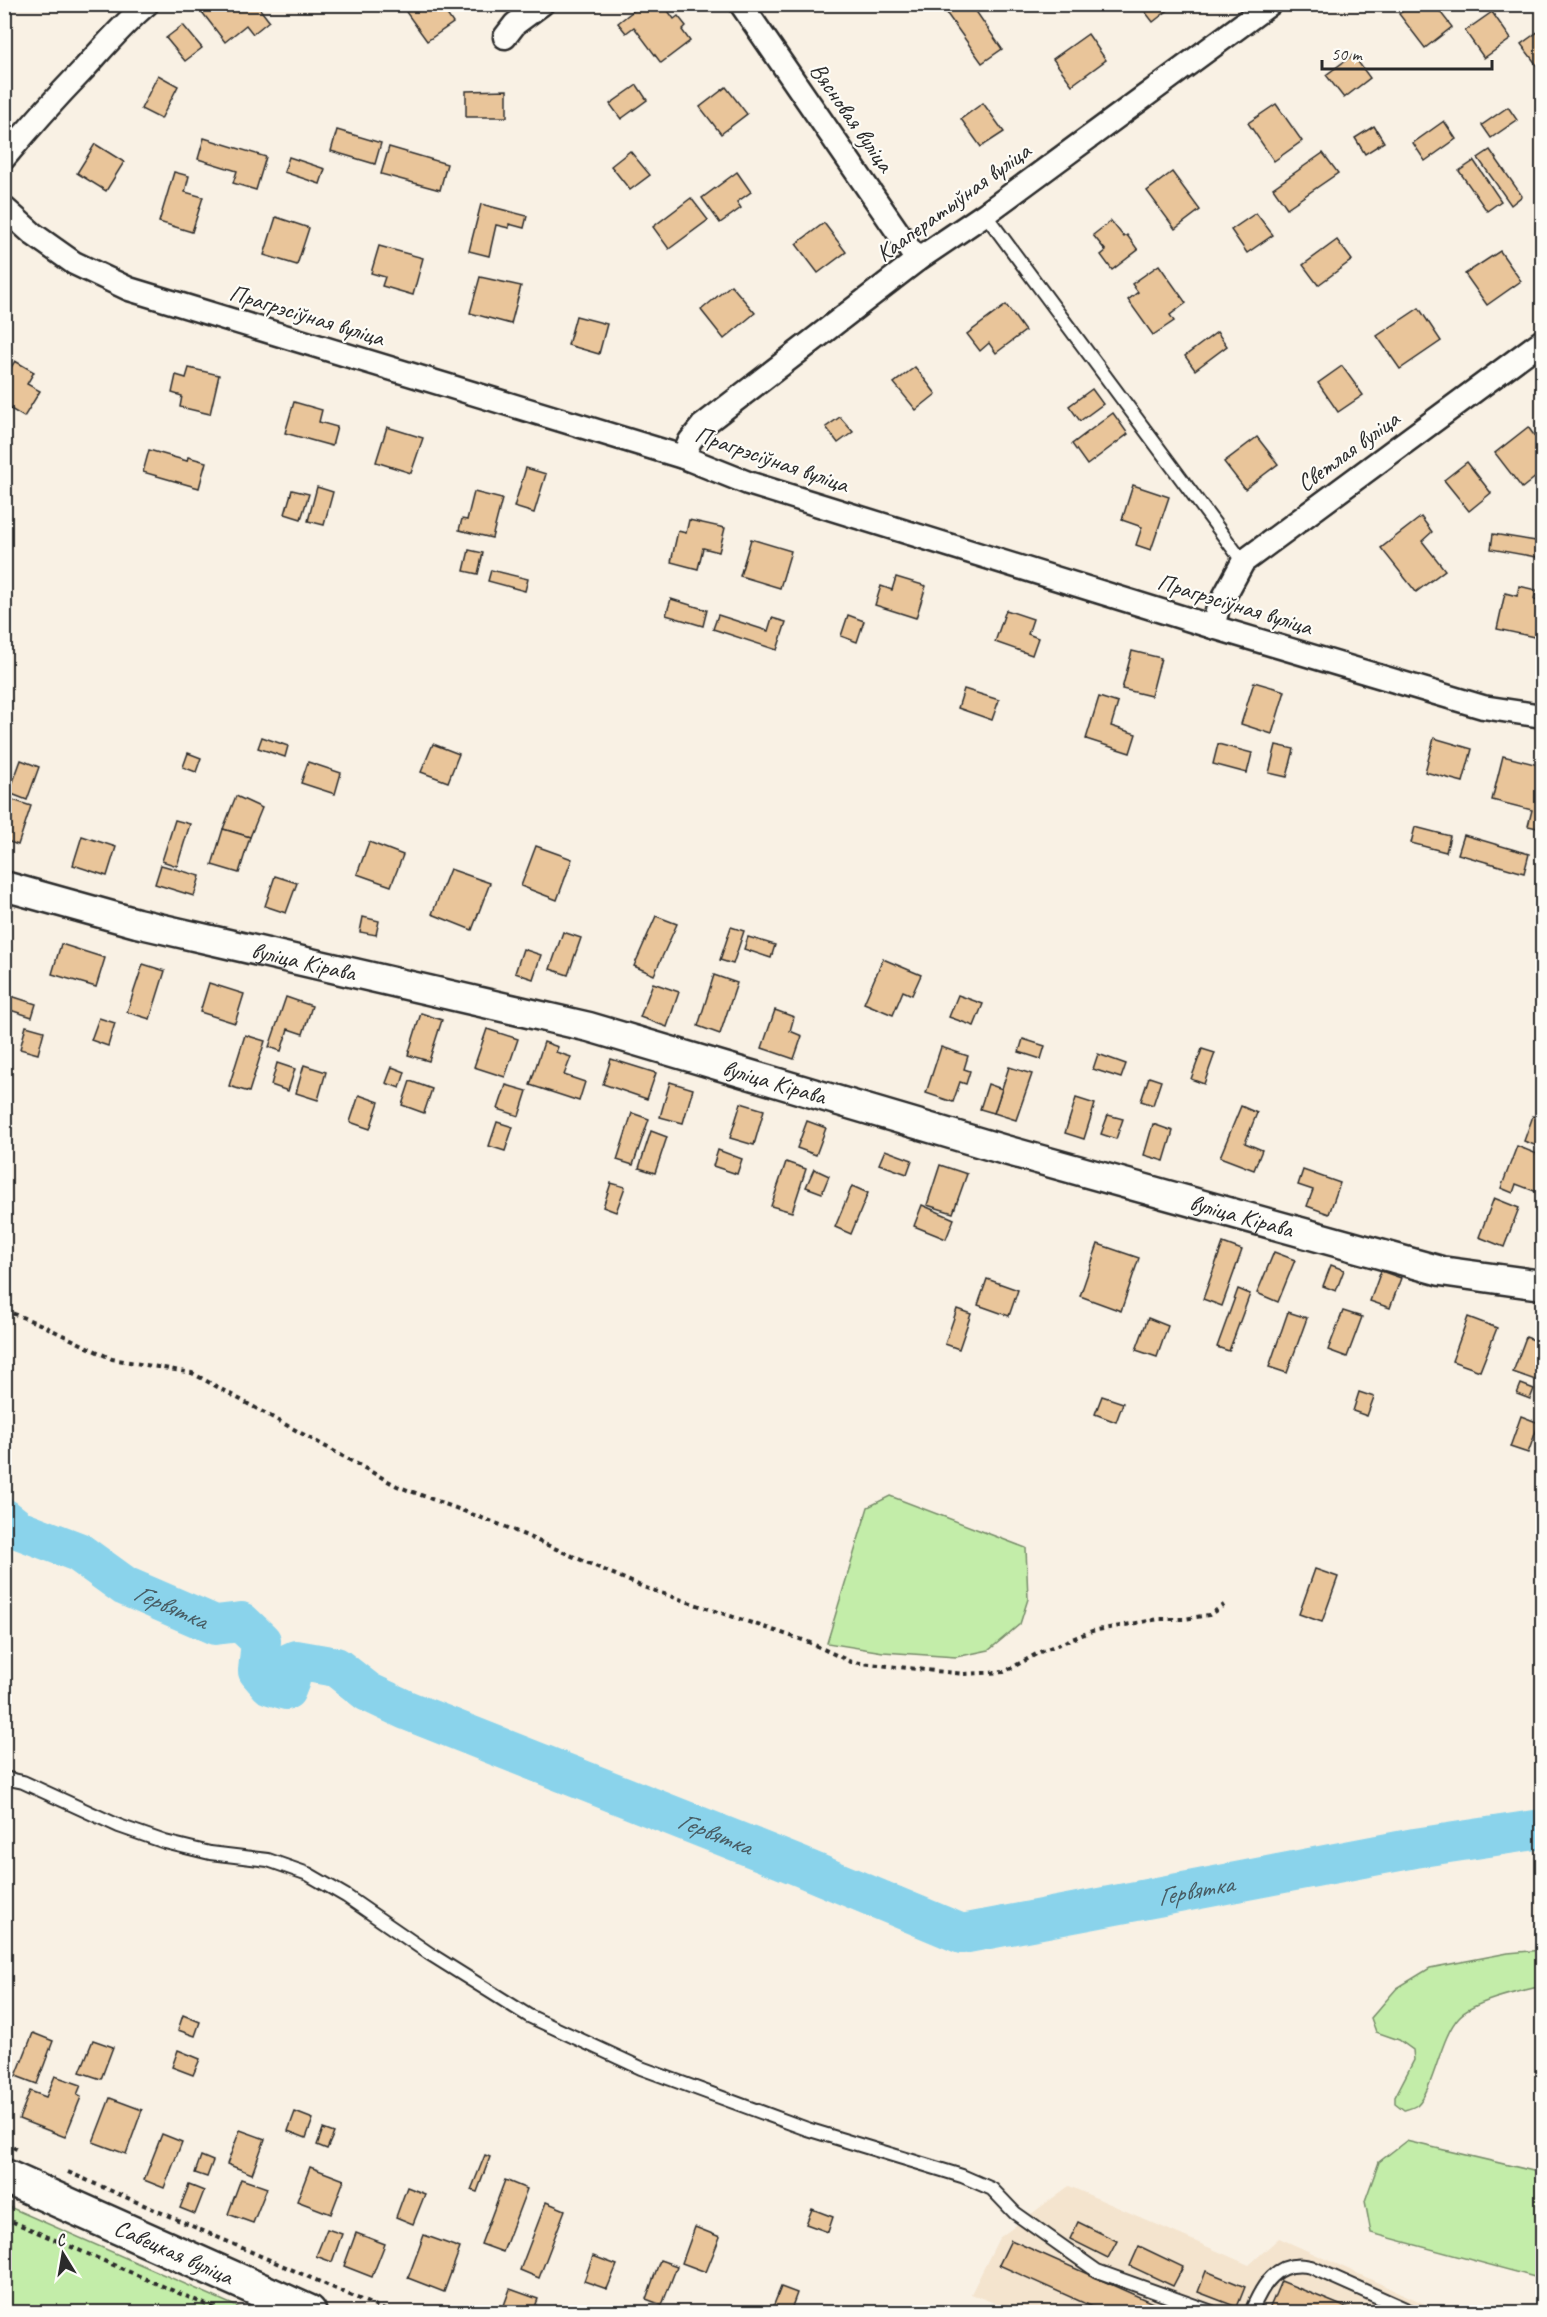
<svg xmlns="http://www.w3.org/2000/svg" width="1547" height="2317" font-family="Caveat,sans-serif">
<rect width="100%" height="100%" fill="#f9f1e4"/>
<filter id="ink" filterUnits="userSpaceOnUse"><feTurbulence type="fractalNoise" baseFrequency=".0167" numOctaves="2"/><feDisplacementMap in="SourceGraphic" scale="12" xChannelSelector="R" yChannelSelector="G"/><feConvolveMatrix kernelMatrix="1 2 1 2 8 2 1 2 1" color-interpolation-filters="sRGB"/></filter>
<g filter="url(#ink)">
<path fill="#f4e4ce" d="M1069,2186L1249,2265L1279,2238L1443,2312H1018L971,2294L999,2238Z"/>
<g fill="#c3eda9" stroke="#778c6a" stroke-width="1.5">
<path d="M890,1496L1026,1548L1028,1599L1020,1624L989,1650L956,1657L883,1652L827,1643L868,1507Z"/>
<path d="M1542,1950V1986C1521,1991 1474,2001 1459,2017C1440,2037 1434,2089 1417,2105C1413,2108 1408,2109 1404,2110L1395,2103V2097L1414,2060L1413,2050L1399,2040L1376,2032L1371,2018L1397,1988L1430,1968L1508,1953Z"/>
<path d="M1406,2141L1542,2173V2279L1371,2233L1365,2201L1379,2162Z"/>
<path d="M4,2205H5L249,2312H5Z"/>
</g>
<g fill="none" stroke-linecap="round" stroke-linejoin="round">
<path stroke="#8ad3eb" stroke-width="40" id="s1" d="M4,1518L18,1529L78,1552L125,1586L215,1625L241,1622L261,1641L258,1671L270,1685L286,1690L290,1680L282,1672L285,1665L296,1660L336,1667L368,1692L406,1710L799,1866L962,1934L1415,1848L1542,1829"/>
</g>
<g fill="#e9c59a" stroke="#2b2b2b" stroke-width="1.5">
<path d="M211,4H256L269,21L253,34L246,25L225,42L202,12Z"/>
<path d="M417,4H440L453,23L427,41L406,12Z"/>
<path d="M642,4H663L674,19L678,16L686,26L682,30L690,41L661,63L634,27L626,33L618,23Z"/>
<path d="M940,4H971L1002,49L982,63Z"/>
<path d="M1146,4H1176L1153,22L1143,9Z"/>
<path d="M1412,4H1434L1452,27L1425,48L1399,14Z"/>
<path d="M1492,12L1511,39L1484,58L1465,31Z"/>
<path d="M183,25L202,48L185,61L166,38Z"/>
<path d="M1539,31L1542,37V72L1521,44Z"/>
<path d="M1088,34L1106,60L1072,85L1053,59Z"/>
<path d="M1353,55L1370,78L1344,98L1326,75Z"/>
<path d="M158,75L178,86L161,119L141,109Z"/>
<path d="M637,85L647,100L621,119L610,104Z"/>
<path d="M726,87L747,114L721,134L700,107Z"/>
<path d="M507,90V117H466V91Z"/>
<path d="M983,103L1004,132L981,147L961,119Z"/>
<path d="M1276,104L1302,141L1274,161L1248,123Z"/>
<path d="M1508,107L1517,120L1491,138L1482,125Z"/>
<path d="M1444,121L1456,139L1425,161L1413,143Z"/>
<path d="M1374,126L1384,142L1365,154L1355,138Z"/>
<path d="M337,130L381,143L375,164L331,151Z"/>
<path d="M204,138L266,157L256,190L233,183L237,171L198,159Z"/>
<path d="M95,144L124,162L106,191L77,173Z"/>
<path d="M389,147L447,164L440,190L381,174Z"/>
<path d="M1490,150L1522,196L1511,205L1478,158Z"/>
<path d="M630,151L650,175L630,190L611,166Z"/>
<path d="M1323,153L1338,173L1287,208L1273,188Z"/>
<path d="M289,157L325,169L320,184L284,172Z"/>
<path d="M1474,161L1501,201L1487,211L1459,171Z"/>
<path d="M174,172L189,176L185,192L203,197L192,232L159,222Z"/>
<path d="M737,172L751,192L737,202L741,208L720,223L702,198Z"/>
<path d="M1172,172L1200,210L1175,229L1147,191Z"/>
<path d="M691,198L708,220L669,249L653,227Z"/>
<path d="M481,204L527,216L524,228L509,224V228L496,225L489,256L469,251Z"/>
<path d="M1256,213L1273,235L1247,253L1231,230Z"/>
<path d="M276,217L309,228L297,265L264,255Z"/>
<path d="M1111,221L1124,237L1127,235L1138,250L1112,270L1101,255L1106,251L1093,235Z"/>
<path d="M824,223L846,252L818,273L796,244Z"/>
<path d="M1337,240L1352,260L1318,285L1303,265Z"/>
<path d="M379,246L423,258L413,295L382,286L385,277L371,273Z"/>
<path d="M1500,251L1521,281L1487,305L1465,274Z"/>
<path d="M1159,265L1186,303L1170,315L1174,321L1153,335L1128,300L1138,292L1132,284Z"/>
<path d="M480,277L521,286L511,324L470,313Z"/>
<path d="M731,285L755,313L724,339L701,310Z"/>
<path d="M1006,305L1025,331L996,353L989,343L980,351L967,334Z"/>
<path d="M1419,308L1441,341L1400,369L1377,336Z"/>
<path d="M576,316L607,324L599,354L568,345Z"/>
<path d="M1217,332L1227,346L1195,370L1185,356Z"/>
<path d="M15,361L34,372L27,384L40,391L24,417L4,405V370L8,372Z"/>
<path d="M1342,366L1363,395L1338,412L1318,383Z"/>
<path d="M915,367L936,394L916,410L894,383Z"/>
<path d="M189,368L219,375L210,414L180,407L182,396L172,393L176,375L186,378Z"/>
<path d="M1092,389L1103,404L1080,421L1069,406Z"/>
<path d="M294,402L322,410L319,422L337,427L332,446L285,433Z"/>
<path d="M1113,413L1128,434L1087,465L1072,444Z"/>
<path d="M840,417L853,432L838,443L826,427Z"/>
<path d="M387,427L423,438L411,473L376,462Z"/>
<path d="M1528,427L1542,446V472L1522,488L1495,453Z"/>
<path d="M1257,437L1278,464L1245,489L1224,462Z"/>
<path d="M149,450L187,461L188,457L206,462L199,488L143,472Z"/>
<path d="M1467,462L1491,493L1469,511L1444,480Z"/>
<path d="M526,468L546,474L534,513L514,507Z"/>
<path d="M1133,485L1169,497L1151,550L1136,545L1142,527L1122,520Z"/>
<path d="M317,487L333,492L324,525L308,521Z"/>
<path d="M292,490L309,494L301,519L285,514Z"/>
<path d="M474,492L502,499L492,538L459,530L462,519L467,520Z"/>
<path d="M1421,517L1432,532L1422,541L1445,570L1416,592L1381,548Z"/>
<path d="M689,520L725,528L719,552L703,548L698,569L671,562L678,531L686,533Z"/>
<path d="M1493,534L1542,542V558L1491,549Z"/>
<path d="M751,539L791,551L780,588L740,576Z"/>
<path d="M469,550L483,553L478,574L464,571Z"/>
<path d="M491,570L528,579L525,591L488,581Z"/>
<path d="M896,577L926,586L916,618L875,605L881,586L892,590Z"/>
<path d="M1519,586L1536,590L1534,599L1542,601V621L1539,638L1497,629L1505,593L1517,596Z"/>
<path d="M671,599L707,610L703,626L666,615Z"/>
<path d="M1006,610L1033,619L1028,634L1038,638L1032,655L995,642Z"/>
<path d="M718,615L768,631L772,618L786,622L777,650L713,629Z"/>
<path d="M848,615L864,621L857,642L841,636Z"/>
<path d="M1132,651L1161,658L1151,696L1122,689Z"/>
<path d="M1254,682L1285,691L1272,734L1241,724Z"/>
<path d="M964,689L999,700L992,720L958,708Z"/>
<path d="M1099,697L1118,703L1111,726L1136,734L1130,753L1086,739Z"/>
<path d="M262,737L288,746L285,757L258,748Z"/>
<path d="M1434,738L1472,749L1463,782L1425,772Z"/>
<path d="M433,744L459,754L448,782L421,772Z"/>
<path d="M1218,744L1252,753L1247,773L1213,764Z"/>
<path d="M1276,745L1294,749L1287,777L1269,773Z"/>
<path d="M188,753L201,758L196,772L183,767Z"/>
<path d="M1503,756L1542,766V829L1528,826L1532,810L1492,800Z"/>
<path d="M21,760L39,767L27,800L9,793Z"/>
<path d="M308,762L341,773L335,794L301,783Z"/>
<path d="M236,796L262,808L250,837L223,829Z"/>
<path d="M13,800L31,806L18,845L4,840V825Z"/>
<path d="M175,820L190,824L177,866L162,861Z"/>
<path d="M1415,827L1450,836L1446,852L1411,843Z"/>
<path d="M223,829L250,837L239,873L212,865Z"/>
<path d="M1464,835L1529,854L1524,873L1458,854Z"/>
<path d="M82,836L116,847L107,876L73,865Z"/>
<path d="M369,842L403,855L391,886L357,874Z"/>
<path d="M536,846L572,859L557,900L521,886Z"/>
<path d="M161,865L200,876L194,896L155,884Z"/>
<path d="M450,869L490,883L472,930L432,914Z"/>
<path d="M275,876L297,883L286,913L265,906Z"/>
<path d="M656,916L677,924L654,975L634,966Z"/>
<path d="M363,917L379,921L376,935L360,932Z"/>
<path d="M731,927L744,931L733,964L720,960Z"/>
<path d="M563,932L581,938L568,975L550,969Z"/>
<path d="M748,937L775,945L771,958L744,949Z"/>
<path d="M61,944L105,958L96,987L52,974Z"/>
<path d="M523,949L541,955L533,979L515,973Z"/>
<path d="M883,959L921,975L912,995L903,991L893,1015L864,1003Z"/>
<path d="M143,964L165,971L150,1019L127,1012Z"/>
<path d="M714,975L737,983L720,1034L698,1026Z"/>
<path d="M209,983L244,994L235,1023L200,1012Z"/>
<path d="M653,983L679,992L667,1027L640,1017Z"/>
<path d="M958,995L983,1004L974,1026L949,1017Z"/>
<path d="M11,996L36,1004L32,1017L7,1009Z"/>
<path d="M286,997L312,1006L303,1034L288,1029L281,1051L269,1047Z"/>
<path d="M775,1010L794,1017L790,1031L802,1036L794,1059L762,1048Z"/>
<path d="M421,1013L442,1020L429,1061L408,1055Z"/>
<path d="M99,1018L115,1023L108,1046L91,1040Z"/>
<path d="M26,1026L44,1031L38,1054L20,1049Z"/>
<path d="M487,1029L518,1039L505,1077L474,1067Z"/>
<path d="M245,1035L265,1041L249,1092L229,1086Z"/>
<path d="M1023,1039L1045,1046L1041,1059L1019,1052Z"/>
<path d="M544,1042L558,1047L556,1052L571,1057L564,1075L585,1082L579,1101L530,1085Z"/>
<path d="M941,1047L968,1056L964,1069L970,1071L966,1084L960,1082L953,1102L926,1093Z"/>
<path d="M1202,1049L1215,1053L1204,1084L1191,1079Z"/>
<path d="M1098,1054L1126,1064L1121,1078L1093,1069Z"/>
<path d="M611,1059L656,1073L647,1099L603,1084Z"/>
<path d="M277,1063L295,1069L288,1091L271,1085Z"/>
<path d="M304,1065L326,1072L318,1100L296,1093Z"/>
<path d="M392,1067L405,1072L400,1088L386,1083Z"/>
<path d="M1009,1067L1032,1074L1016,1120L994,1113Z"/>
<path d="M1149,1077L1161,1081L1153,1105L1141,1101Z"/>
<path d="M410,1081L432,1089L424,1113L402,1105Z"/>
<path d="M670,1082L693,1089L683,1123L660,1117Z"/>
<path d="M988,1084L1002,1089L994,1113L980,1109Z"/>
<path d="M506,1085L527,1091L519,1116L498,1109Z"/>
<path d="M359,1095L379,1102L370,1129L350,1122Z"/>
<path d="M1076,1098L1095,1104L1084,1139L1065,1133Z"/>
<path d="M741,1103L764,1110L754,1145L730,1138Z"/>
<path d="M1241,1106L1257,1113L1245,1143L1262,1150L1254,1170L1220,1157Z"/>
<path d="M632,1113L649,1119L633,1165L617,1160Z"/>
<path d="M1108,1115L1123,1119L1116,1139L1101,1134Z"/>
<path d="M1533,1116L1542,1119V1148L1524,1141Z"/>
<path d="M807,1121L826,1128L816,1155L797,1148Z"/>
<path d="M497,1122L513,1127L505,1151L489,1146Z"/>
<path d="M1153,1124L1173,1131L1164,1161L1144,1155Z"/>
<path d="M651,1131L667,1137L655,1173L639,1168Z"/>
<path d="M1517,1146L1542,1156V1179L1537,1192L1516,1184L1513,1193L1501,1188Z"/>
<path d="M718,1150L742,1159L737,1174L713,1166Z"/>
<path d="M885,1150L912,1160L907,1174L879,1164Z"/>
<path d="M786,1162L806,1169L792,1212L771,1206Z"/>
<path d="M940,1165L967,1174L953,1213L927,1205Z"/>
<path d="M814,1169L829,1176L822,1193L806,1187Z"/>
<path d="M1303,1170L1340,1183L1329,1214L1307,1206L1313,1190L1298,1185Z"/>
<path d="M611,1183L625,1187L616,1212L603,1207Z"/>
<path d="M852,1186L868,1193L851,1234L835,1227Z"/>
<path d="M1494,1198L1519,1208L1504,1247L1479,1237Z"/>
<path d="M922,1205L954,1219L946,1239L914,1226Z"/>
<path d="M1223,1243L1242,1250L1222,1306L1203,1299Z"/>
<path d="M1098,1244L1139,1258L1121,1311L1080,1296Z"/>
<path d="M1274,1252L1295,1260L1278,1302L1257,1293Z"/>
<path d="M1331,1265L1344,1270L1336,1291L1323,1286Z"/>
<path d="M1381,1271L1401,1278L1390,1308L1370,1301Z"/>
<path d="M987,1279L1018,1290L1009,1316L978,1305Z"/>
<path d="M1238,1289L1250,1294L1229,1351L1217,1347Z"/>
<path d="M957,1309L971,1314L959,1349L945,1344Z"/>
<path d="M1343,1311L1362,1317L1347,1357L1328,1350Z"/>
<path d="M1288,1312L1307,1318L1287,1373L1269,1367Z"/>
<path d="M1468,1317L1497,1328L1480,1371L1452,1361Z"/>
<path d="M1148,1318L1168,1326L1157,1357L1136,1350Z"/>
<path d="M1526,1337L1542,1343V1377L1541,1382L1513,1372Z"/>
<path d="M1521,1384L1534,1389L1530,1399L1517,1394Z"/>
<path d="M1359,1392L1374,1397L1367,1416L1353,1411Z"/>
<path d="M1102,1396L1123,1403L1116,1422L1095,1414Z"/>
<path d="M1521,1416L1539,1423L1528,1453L1510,1447Z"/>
<path d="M1315,1569L1338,1577L1322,1622L1299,1614Z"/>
<path d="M183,2015L200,2022L195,2036L178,2030Z"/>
<path d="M33,2033L53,2041L37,2084L16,2076Z"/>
<path d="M93,2040L113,2047L101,2079L80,2072Z"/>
<path d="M178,2050L200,2059L193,2075L172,2067Z"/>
<path d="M55,2076L81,2085L77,2095L81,2097L65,2137L19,2119L30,2091L46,2097Z"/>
<path d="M110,2098L142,2110L126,2154L93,2142Z"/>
<path d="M295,2112L313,2119L306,2138L288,2131Z"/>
<path d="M323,2129L334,2133L327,2149L317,2145Z"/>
<path d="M240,2130L265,2139L252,2174L227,2164Z"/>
<path d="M162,2134L182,2142L164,2188L144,2180Z"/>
<path d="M485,2155L490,2157L477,2192L471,2190Z"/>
<path d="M201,2156L213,2161L207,2177L195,2173Z"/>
<path d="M310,2167L344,2180L331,2214L297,2201Z"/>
<path d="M241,2179L267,2188L253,2223L228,2214Z"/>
<path d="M505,2180L527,2189L503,2252L481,2244Z"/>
<path d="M189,2185L204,2191L195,2214L180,2208Z"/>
<path d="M407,2187L425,2194L413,2224L396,2217Z"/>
<path d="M546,2202L565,2210L539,2278L520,2270Z"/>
<path d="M812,2209L833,2217L828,2232L806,2224Z"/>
<path d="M1078,2222L1117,2241L1108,2258L1070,2239Z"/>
<path d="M695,2227L720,2237L706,2272L682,2263Z"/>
<path d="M327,2229L342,2234L332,2262L316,2256Z"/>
<path d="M356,2233L385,2244L372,2277L344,2266Z"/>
<path d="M424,2235L460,2248L444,2292L408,2278Z"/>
<path d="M1011,2240L1173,2312H1104L999,2265Z"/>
<path d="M1139,2246L1183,2267L1173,2286L1130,2266Z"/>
<path d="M593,2256L617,2265L607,2289L584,2281Z"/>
<path d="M660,2260L677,2266L662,2305L646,2299Z"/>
<path d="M1206,2271L1245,2287L1237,2307L1198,2292Z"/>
<path d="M1281,2281L1357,2312H1268Z"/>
<path d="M781,2287L797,2293L790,2312L773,2307Z"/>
<path d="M510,2289L538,2299L533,2312H494L496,2306L503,2308Z"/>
</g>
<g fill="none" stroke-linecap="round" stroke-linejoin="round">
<defs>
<g id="service">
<path d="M985,214L1243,562"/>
<path d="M4,1778L23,1782L119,1826L165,1842L210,1853L268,1860L308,1874L346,1896L430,1954L529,2016L641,2068L807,2129L962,2176L992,2189L1015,2213L1097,2271L1212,2312"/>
<path d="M1251,2312C1262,2285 1277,2259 1311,2267L1412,2312"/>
</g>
<g id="minor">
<path d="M741,4L917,260"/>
<path d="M505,37L515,24L542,4"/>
<path d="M4,158C29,128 55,99 82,71C103,48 123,24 147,4"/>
<path d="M4,208L33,234L74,263L129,289L683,457L748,483L1213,627L1483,707L1542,716"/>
<path d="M683,457L690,441L702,426L917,260L985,214L1270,4"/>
<path d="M1213,627L1218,608L1243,562L1542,341"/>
</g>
<g id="tertiary">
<path id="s2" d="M4,886L137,923L589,1027L1005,1150L1441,1271L1542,1285"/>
</g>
<g id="secondary">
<path id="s3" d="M4,2176L309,2312"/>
</g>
</defs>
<use href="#service" stroke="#2b2b2b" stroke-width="16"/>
<use href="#minor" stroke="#2b2b2b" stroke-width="27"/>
<use href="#tertiary" stroke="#2b2b2b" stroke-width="33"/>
<use href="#secondary" stroke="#2b2b2b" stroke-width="38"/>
<g stroke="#2b2b2b" stroke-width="4" stroke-dasharray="4.5 4.5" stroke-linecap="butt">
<path d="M4,1310L42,1325L112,1359L192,1373L397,1486L506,1527L643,1587L806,1641L851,1662L964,1674L1004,1672L1042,1651L1092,1631L1159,1619H1184L1209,1615L1224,1605"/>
<path d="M4,2144L17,2149"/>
<path d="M68,2172L389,2312"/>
<path d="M4,2218L223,2312"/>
</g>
<use href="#service" stroke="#fdfcf7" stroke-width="12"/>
<use href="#minor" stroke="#fdfcf7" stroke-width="22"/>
<use href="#tertiary" stroke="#fdfcf7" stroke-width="28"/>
<use href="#secondary" stroke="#fdfcf7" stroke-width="33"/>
</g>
</g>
<g text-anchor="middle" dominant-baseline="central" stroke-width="4.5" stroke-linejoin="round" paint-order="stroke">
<g font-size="24" fill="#2b2b2b" stroke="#fdfcf7">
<text transform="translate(852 117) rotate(55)">Вясновая вуліца</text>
<text transform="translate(953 202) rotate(-36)">Кааператыўная вуліца</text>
<text transform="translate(307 315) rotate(17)">Прагрэсіўная вуліца</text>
<text transform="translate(1348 451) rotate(-36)">Светлая вуліца</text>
<text transform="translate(772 459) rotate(19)">Прагрэсіўная вуліца</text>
<text transform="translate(1235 604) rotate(17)">Прагрэсіўная вуліца</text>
<text stroke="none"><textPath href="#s2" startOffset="309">вуліца Кірава</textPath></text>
<text stroke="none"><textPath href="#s2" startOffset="795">вуліца Кірава</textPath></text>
<text stroke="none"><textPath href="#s2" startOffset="1281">вуліца Кірава</textPath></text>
<text stroke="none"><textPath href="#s3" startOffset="186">Савецкая вуліца</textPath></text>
</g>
<g font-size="26" font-style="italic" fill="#485d65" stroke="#fdfcf7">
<text stroke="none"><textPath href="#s1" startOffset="190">Гервятка</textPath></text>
<text stroke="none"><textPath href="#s1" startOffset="855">Гервятка</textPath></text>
<text stroke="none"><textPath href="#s1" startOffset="1359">Гервятка</textPath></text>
</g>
</g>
<rect width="1547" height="2317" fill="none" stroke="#fdfcf7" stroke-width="24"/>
<rect x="12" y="12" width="1523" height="2293" fill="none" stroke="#2b2b2b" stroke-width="2" filter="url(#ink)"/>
<g transform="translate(63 2254) rotate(349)" stroke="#fdfcf7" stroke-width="4.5" paint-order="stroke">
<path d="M0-4.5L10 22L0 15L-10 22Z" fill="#2b2b2b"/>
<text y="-9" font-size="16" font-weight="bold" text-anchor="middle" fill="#2b2b2b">С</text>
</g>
<path d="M1322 60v9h170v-9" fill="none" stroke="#2b2b2b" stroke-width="3"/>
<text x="1331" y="60" font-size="18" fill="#2b2b2b" stroke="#fdfcf7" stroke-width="4.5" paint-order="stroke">50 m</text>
</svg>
